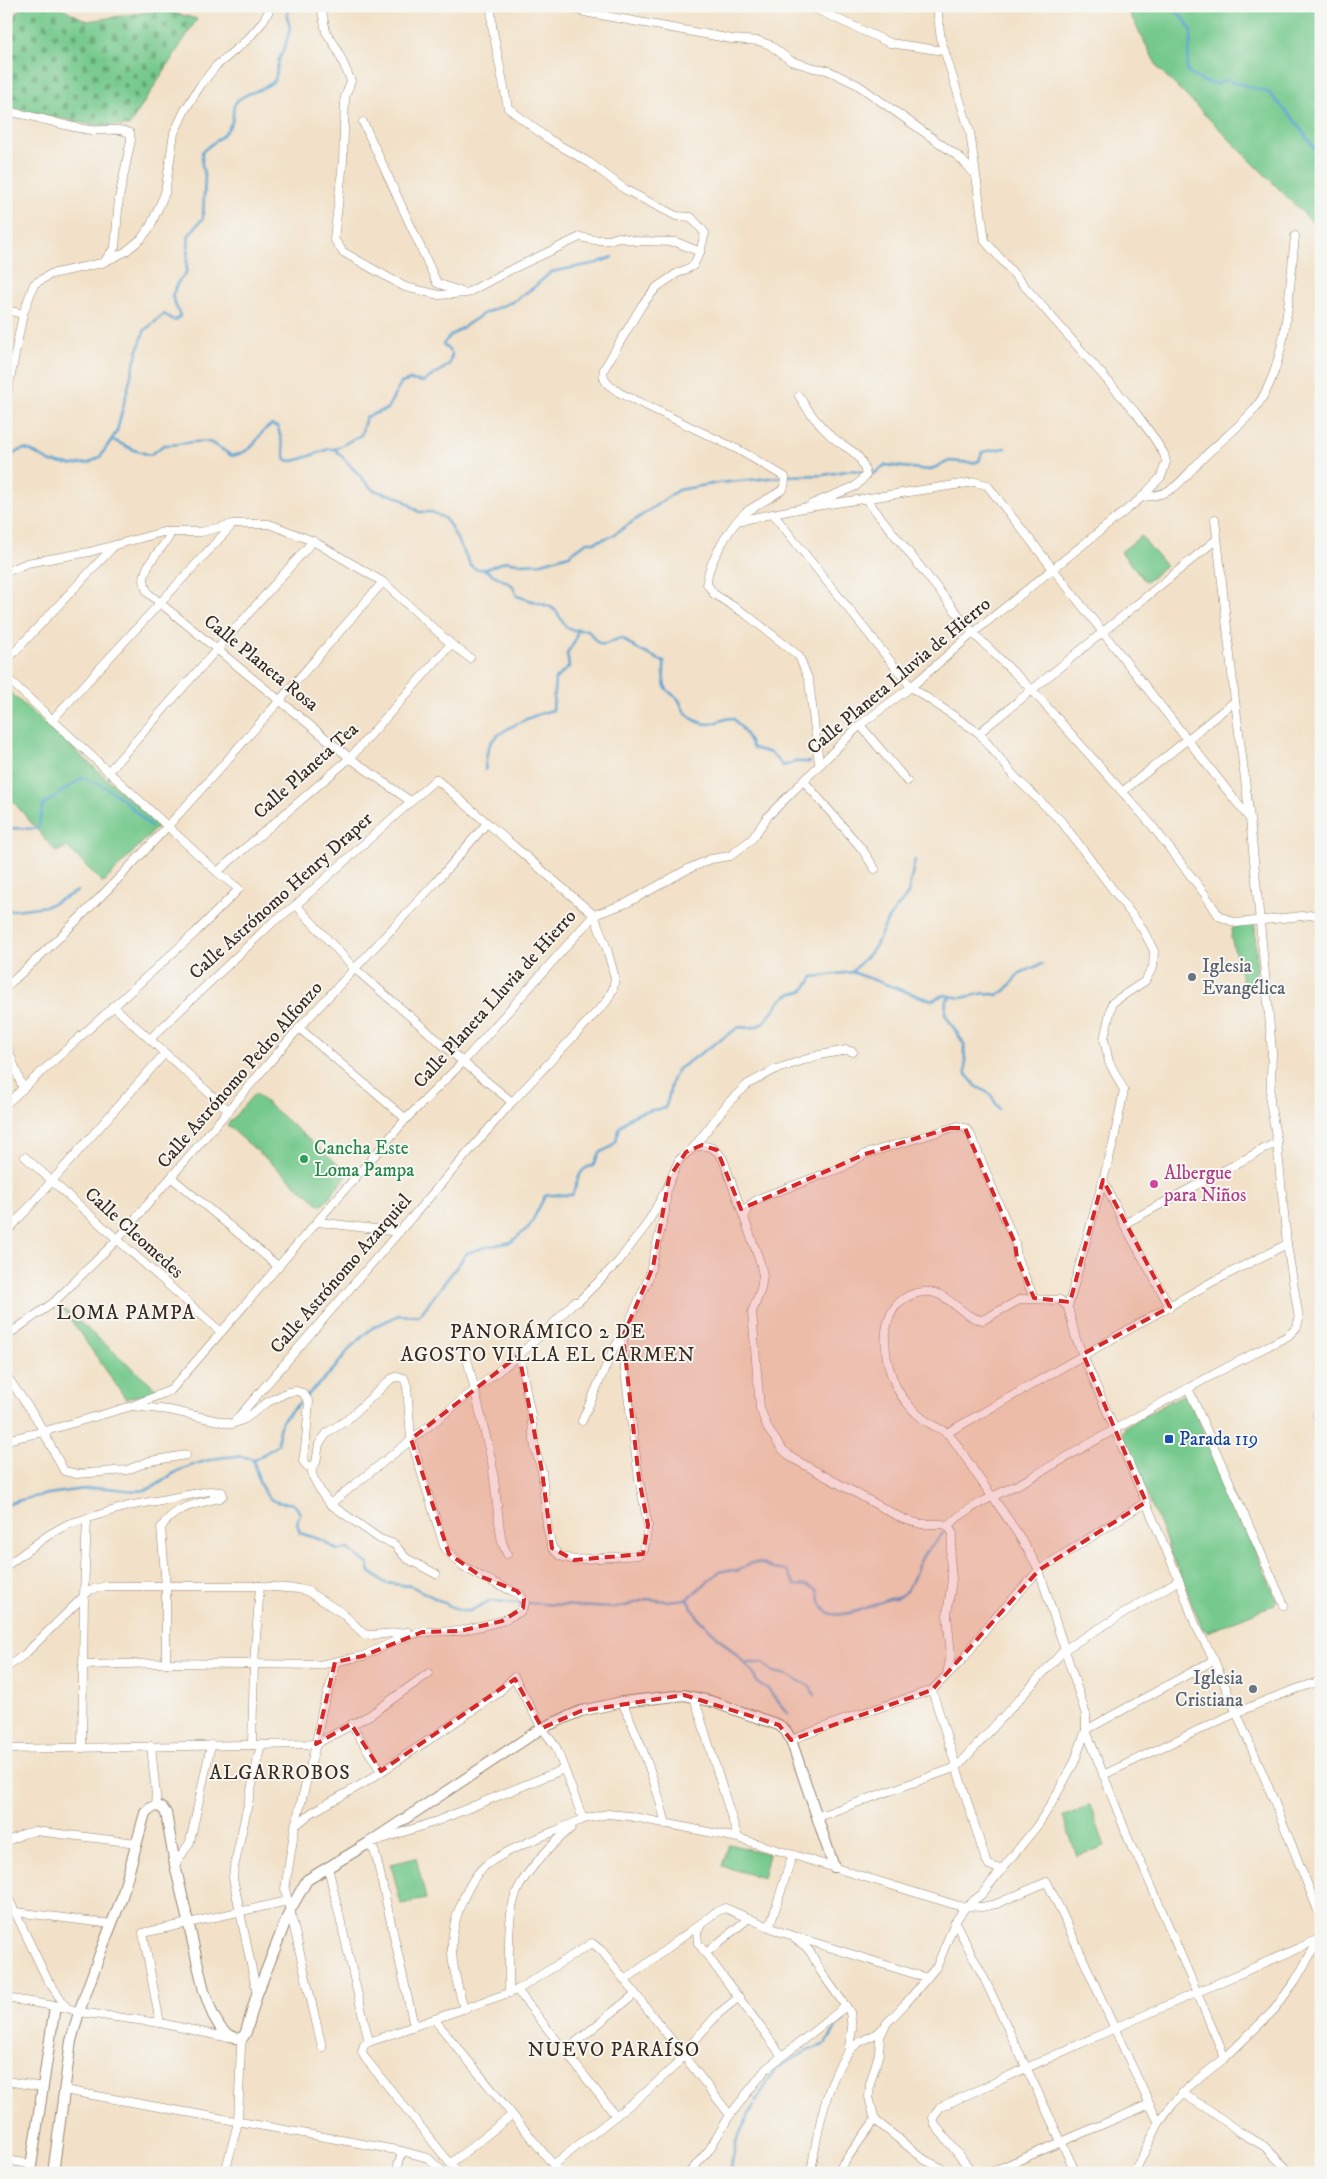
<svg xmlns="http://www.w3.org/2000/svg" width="1327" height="2179" font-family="'IM FELL DW Pica',serif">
<defs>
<pattern id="cemetery-stones" width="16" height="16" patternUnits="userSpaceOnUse" patternTransform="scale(1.25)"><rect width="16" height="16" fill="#74c98c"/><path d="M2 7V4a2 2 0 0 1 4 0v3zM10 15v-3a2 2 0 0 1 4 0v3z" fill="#60a372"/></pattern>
</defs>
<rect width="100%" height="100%" fill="#f6f6f2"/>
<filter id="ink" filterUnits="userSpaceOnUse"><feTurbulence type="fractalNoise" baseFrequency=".02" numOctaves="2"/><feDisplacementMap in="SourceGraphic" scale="10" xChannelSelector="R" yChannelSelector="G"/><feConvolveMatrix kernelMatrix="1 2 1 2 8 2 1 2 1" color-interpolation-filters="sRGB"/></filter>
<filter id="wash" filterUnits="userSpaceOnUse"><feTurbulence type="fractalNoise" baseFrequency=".0096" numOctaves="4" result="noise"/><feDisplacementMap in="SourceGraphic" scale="20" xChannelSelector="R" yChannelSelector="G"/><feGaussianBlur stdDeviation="1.12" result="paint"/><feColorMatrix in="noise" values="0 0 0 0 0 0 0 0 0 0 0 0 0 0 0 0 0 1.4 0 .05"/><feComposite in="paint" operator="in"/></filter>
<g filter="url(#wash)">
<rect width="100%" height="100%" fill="#f2e1c8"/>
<g fill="#74c98c" stroke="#587a55">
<path d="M1126,6H1321V223L1318,228L1158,68Z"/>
<path d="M1141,536L1166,566L1146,582L1121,552Z"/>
<path d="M6,689L159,825L103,883L67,847L56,852L6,793Z"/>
<path d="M1243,921L1254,923L1255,927L1257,969L1247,998L1231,937L1232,929Z"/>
<path d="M255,1093L349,1174L321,1206L227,1125Z"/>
<path d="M61,1306L158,1390L126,1399Z"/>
<path d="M1182,1395H1186L1189,1398L1277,1600L1275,1604L1208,1632L1202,1628L1122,1433L1126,1426Z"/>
<path d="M1090,1805L1105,1846L1077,1856L1063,1817Z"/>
<path d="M729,1844L769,1854L763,1878L722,1866Z"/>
<path d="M416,1858L426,1899L401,1904L391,1864Z"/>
</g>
<path fill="url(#cemetery-stones)" stroke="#587a55" d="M21,6H58L87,21L163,10L197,19L129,126L93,125L6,108V31Z"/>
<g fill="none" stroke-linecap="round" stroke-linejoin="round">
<g stroke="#5aa3d1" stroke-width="2.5">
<path d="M1170,6C1204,34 1187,36 1187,72L1202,81L1216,84L1226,80L1268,92L1296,122L1321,158"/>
<path d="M108,445L113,440L134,450L150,455L164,445C176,446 200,439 208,442C216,444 225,452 232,456C263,448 252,436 271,425L278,427L286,460L293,461L304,458L329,449H335L373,490L401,498L419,512H432L444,518L449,524L471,566L476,569H486L506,561L522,564L542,563L569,555L587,542H595L612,536L678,490L718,483L780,477"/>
<path d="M335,449L361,435L366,417L387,409L401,383L411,380L423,382L449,365L452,354L443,344L450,336L483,314L514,301L533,288L551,272L597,263L613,257"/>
<path d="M6,458L23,449L29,450L51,462L71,465L89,463L100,457L117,431L135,360L144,331L164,314L175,321L180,316L172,296L178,282L186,273L189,235L203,218L205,176L202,165V152C213,142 226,136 232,122C235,114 230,107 238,100C249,91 264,91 275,80L279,59L285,47L290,28L287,16L289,6"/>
<path d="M786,476L823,475L852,470L869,474L875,473L885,465L929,470L950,461L973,463L979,461L982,452L1005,448"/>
<path d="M483,569L512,585L517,596L551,607L557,612L565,626L572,630H588C603,654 604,642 622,638L635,648L664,662C665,670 662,678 665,686C668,693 673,694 678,699C681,702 681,706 683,709C689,718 699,724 710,724C718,723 724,718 733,718L744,731L753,748L771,753L783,766L795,762H810"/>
<path d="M485,770C486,762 486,753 489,746C496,730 536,714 553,710L555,679L569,667L567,653L574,643L578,629"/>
<path d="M6,829L19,828L38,829L43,805L82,778C113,786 129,805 151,827"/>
<path d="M6,911L47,906L78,891"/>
<path d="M852,972L875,947L888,919L908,894L915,860"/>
<path d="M950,997L946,1001L945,1014L964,1044L966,1074L976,1086L990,1094L999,1109"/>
<path d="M254,1461C257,1474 260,1492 272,1500C285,1508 292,1495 300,1514L297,1523L300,1533L322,1540L337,1550L348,1549L368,1564L370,1572L385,1583L411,1586L460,1611H470L489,1601L522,1603"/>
<path d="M6,1505C27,1496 76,1489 100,1488C115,1487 130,1493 145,1490C158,1487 167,1476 178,1471C202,1461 225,1453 251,1458L253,1461L278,1445L279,1429L284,1418L333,1370L351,1347L372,1328L399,1315L419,1316L467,1253L482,1248L511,1242L529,1227L545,1196L549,1195H572C578,1183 578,1167 593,1166L599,1153L611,1147L616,1141L620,1127L629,1118L642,1112L665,1108C672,1092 668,1083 678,1069L739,1027C771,1033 769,1005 788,995C792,993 796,993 800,992C806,990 810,982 813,977L852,972L921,997L932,1000L944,995L961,998L985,993L998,995L1006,990L1020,973L1042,964"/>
<path d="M687,1599L699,1619L745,1663H763L773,1672L788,1675L809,1686L815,1695"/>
<path d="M527,1603L611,1608L625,1606L647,1599L667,1601L687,1599L719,1572L728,1570L738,1571L751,1563H760L773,1569L787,1571L795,1585L809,1586L817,1590C819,1595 820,1604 824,1609C835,1624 875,1604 889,1599C915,1597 912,1570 925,1553C931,1546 938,1540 943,1533"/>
<path d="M745,1663L753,1672L757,1682L768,1689L788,1714"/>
<path d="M756,2101L776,2069L807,2051L826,2044L838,2024L844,2020"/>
<path d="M727,2173L731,2166L737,2139L754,2105"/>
</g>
</g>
</g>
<g filter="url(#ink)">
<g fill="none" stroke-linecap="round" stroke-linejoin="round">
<defs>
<g id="minor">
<path d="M321,6L326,32L336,47L351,81L345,97L343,162L334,239L343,252L405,287L439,295L467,293L506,272L580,237L595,240H609L619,237L636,241L676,242L700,252"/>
<path d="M491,6L492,26L508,108L547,138L590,163L626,190L676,216L691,217L705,233L700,252L693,266L676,274L657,287L642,305L604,369C601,382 610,386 620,393L739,450L785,477C785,481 785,485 783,489C778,494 754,506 746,512C732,523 706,566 707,584L714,594L747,615L799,656L809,681L819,763"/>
<path d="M567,6L584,12L732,39L759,41L770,45L791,61L814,68L827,70L858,85L959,157L975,174"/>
<path d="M809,6L890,43L944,51"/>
<path d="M6,112C35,114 62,127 91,130C104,131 117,127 130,133L131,140L119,198L115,247L104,262"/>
<path d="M363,122L437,283L462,292"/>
<path d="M6,310L23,314"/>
<path d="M7,395L23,314L34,284L51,274L102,263L125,252L141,239L150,227L165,193L174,133L185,110L200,86L216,66L248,39L261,24L272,6"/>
<path d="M799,396C808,411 819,425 831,436C848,451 861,450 866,475L856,486L812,504"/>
<path d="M1143,497C1177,495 1181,479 1204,457C1219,442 1238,428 1252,412C1288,371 1289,290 1295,236"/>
<path d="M866,499L973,633L1032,690L1150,823L1204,893L1219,916L1236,923L1321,914"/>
<path d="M773,514L911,687L979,733L1016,778L1061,821L1142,928L1154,951L1153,967L1145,981L1112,1003L1104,1039L1109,1062L1124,1090L1113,1144L1068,1307"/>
<path d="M737,521L803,508L975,482L987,485L1249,818"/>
<path d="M167,532L169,537C158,555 135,571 148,593L350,758L410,801"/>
<path d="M6,572L27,563L89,552L163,532H201L233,524H269L313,541L383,582L451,644L470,658"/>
<path d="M6,661L114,546"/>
<path d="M6,677L217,872L239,889L196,932L6,1104"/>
<path d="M52,720L233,524"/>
<path d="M860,725L907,781"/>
<path d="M979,733L1217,539"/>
<path d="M108,772L313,541"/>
<path d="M803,780L862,849L875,869"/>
<path d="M1122,792L1235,701"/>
<path d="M217,872L350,758L451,644"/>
<path d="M296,905L354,968L463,1062L512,1102"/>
<path d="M6,987C144,864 261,720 383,582"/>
<path d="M113,1006L229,1111"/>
<path d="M299,1028L406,1119"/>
<path d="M150,1039L273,922L296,905L436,779L594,915L607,949L615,978L613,989L607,1001L512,1102L234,1422"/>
<path d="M6,1044L23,1089"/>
<path d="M694,1147C708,1144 715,1147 723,1159L760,1262L763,1275L761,1289L752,1312L760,1408L768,1429L782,1449L792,1458L903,1519L921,1524H942L948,1526L953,1534L950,1558L952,1579L947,1615L951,1655L947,1674"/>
<path d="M25,1157L221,1332"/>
<path d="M172,1178L279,1267"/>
<path d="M1103,1180L1124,1224L1170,1307"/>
<path d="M745,1216C746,1206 752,1203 760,1198L843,1167L865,1154L958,1126L965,1128L970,1133L1015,1243L1017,1258L1034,1298"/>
<path d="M318,1222L399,1232"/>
<path d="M1124,1224L1277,1142"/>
<path d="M6,1233L165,1053"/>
<path d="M6,1336L53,1303L117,1240L299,1028L436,882L487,823"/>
<path d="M466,1354L492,1462L500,1530L502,1542L507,1554"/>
<path d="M519,1355L531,1415L535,1449L542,1471L547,1526L552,1548L560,1556L574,1560L639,1555L644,1550L648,1525L639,1479L625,1371L623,1336"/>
<path d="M6,1375L36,1418L64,1471L77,1474L127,1470L150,1461L186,1455"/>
<path d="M1188,1388L1284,1605"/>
<path d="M132,1406L171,1390L177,1383L406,1119L463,1062L594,915L627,903L688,869L711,859L730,856L752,839L768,816L860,725L911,687L973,633L1141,498L1161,477L1166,462L1164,454L1154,438L1136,413L985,241L970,132L941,40L938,16L939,6"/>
<path d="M1317,1415L1321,1424"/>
<path d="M582,1421L614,1348L623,1336L648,1280L665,1212L667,1188L679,1160L694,1147L728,1103L748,1084L774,1070L819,1055L847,1050L853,1052"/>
<path d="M947,1433L1210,1283L1287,1244"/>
<path d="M6,1440L42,1432L132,1406L169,1410L232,1424L245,1419L266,1403L288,1392L296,1391L303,1393L309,1402C307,1422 307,1441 303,1461L307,1466H311L316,1463L319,1444L328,1432L347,1420L391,1379L396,1377L404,1378L407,1386L411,1439L445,1549L463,1566L482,1577L521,1595L525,1603L520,1612L502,1621L460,1631L422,1632L404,1637L363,1656L319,1665L166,1663L83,1665"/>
<path d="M311,1466L313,1477L322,1494L330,1504L380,1539L394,1544L406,1558L436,1574"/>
<path d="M330,1504L519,1355L553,1324L574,1302H578L618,1262L647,1224L667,1188"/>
<path d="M948,1526C971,1503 1004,1493 1032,1477C1117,1428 1201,1379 1288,1336L1297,1327L1299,1319L1287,1244L1277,1142L1270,1102L1272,1053L1269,1015L1250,819L1235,701L1215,519"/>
<path d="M6,1566L50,1534L68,1524L128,1506L210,1491L222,1492L223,1495L220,1498C198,1503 173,1507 161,1528L166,1586V1663"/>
<path d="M1214,1660L1086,1730L1132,1848L1141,1862L1225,2058"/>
<path d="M6,1668L25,1654L90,1590L106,1586H260L299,1589L307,1591L342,1613L364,1634L371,1635L408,1632"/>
<path d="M932,1690L985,1858L989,1865L1002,1870"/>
<path d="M694,1697L738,1838"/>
<path d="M622,1702C642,1744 655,1779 666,1824"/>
<path d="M351,1724L381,1771"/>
<path d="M791,1740L851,1717L932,1690L964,1658L987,1627L1039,1570L1146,1502"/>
<path d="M252,1745L254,1663L260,1586"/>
<path d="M151,1746L157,1805"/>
<path d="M82,1748L84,1595L87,1518"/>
<path d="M6,1749L316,1744L370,1715L429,1673"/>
<path d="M1103,1775C1173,1743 1248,1703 1321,1681"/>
<path d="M817,1817L957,1767L1065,1649L1179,1580"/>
<path d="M295,1826L311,1813L366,1782L457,1721L497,1694L514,1677L542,1728L556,1747L583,1819L580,1821"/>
<path d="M6,1842L23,1834L35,1831L137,1843"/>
<path d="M175,1865L190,1842L211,1745"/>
<path d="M328,1867L369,2042L364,2045L362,2052L365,2058L458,2173"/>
<path d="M6,1893L47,1979L67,2008"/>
<path d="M16,1912L112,1924"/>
<path d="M955,1922L984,1978L1076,2173"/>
<path d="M701,1925L697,1932L698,1943L782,2056"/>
<path d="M770,1926L792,1856"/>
<path d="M795,1939L805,1946L811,1953L821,1972L850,2012L852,2029L848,2052"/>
<path d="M706,1953L749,1918"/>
<path d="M625,1980L716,1912L725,1908L781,1932L927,1978"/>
<path d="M517,1990L616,2116"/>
<path d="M509,1993C510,1963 505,1916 518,1889C528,1869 553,1843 571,1828"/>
<path d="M257,1994L233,1878L234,1868L261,1744"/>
<path d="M6,1998L67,2008L79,2012L160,2023L220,2036L230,2037"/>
<path d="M464,2009C452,1964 444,1941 464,1897C470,1885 476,1873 486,1865C510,1847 555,1832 583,1819L608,1814L629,1816L738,1838L959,1906L982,1907L996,1904L1047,1882C1086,1962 1120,2044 1159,2123"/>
<path d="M434,2019L560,2173"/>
<path d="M160,2023L143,1933L288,1901"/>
<path d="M414,2026L377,1860L374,1850L367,1844L437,1821L564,1769"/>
<path d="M369,2042L517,1990L592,1943L602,1951L730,2115"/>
<path d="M322,2047L285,1889L295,1826L316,1744L322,1710L332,1680L335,1662"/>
<path d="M565,2051L635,1994"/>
<path d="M6,2081L43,2087"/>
<path d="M64,2090L402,2151L428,2158L444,2173"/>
<path d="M1182,2093L1211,2111L1238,2131L1264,2146L1291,2173"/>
<path d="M6,2160L30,2164"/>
<path d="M451,2163L512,2115"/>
<path d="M553,2165L646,2092L676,2065L686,2050L718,2014L739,1997"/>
<path d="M53,2169L73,2173"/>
<path d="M225,2173L238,2122L241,2045L243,2037"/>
<path d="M396,2173L402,2151"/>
<path d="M689,2173L709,2150L730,2115L766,2069L846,2006"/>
<path d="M811,2173C816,2138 827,2072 853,2047C861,2039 873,2038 882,2029"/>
<path d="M836,2173L875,2120"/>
<path d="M951,2173L925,2160L875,2120L869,2097L870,2084L879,2053L880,2037L886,2024L906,2003L937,1966L955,1922L966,1906L981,1895L1037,1826L1050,1806L1074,1763L1086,1730V1715L1039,1570C1022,1537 1000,1508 979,1478C969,1464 960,1447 949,1435C944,1430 935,1427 929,1423C921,1418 913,1411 907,1403C881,1374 870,1298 923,1292C948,1289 960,1318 983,1320L1021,1299L1060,1300L1068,1307L1076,1339L1179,1580L1195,1624L1214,1660L1268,1786L1321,1918"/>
<path d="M973,2173L935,2125L933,2118L940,2107L1113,2029L1319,1939"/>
<path d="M989,2173L1150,2104"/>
<path d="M1134,2173L1159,2123L1173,2104L1193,2083L1225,2058L1274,2010L1295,1981L1320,1938"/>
</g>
<g id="tertiary">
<path d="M30,2173L55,2006"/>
<path d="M53,2173L71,2041L79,2012L101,1951L121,1900L145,1813C152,1805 160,1803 166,1813L175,1865L204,1991L213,2015L220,2027L225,2033L238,2039L243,2037L246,2032L257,1994L290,1910L307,1880L367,1844L542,1728L581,1711L622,1702L684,1695L710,1701L779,1725L786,1731L791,1740L834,1867"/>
</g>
</defs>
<use href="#minor" stroke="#968673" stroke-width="9"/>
<use href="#tertiary" stroke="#968673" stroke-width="12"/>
<use href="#minor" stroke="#fff" stroke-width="8"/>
<use href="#tertiary" stroke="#fff" stroke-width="10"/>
</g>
</g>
<path fill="#d62828" fill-opacity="0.2" stroke="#d62828" stroke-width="4" stroke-dasharray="10 6" stroke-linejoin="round" d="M950,1128H965L1015,1243L1017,1258L1034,1298L1070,1302L1103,1180L1170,1307L1083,1354L1146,1502L1039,1570L932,1690L791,1740L779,1725L684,1695L581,1711L542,1728L515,1679L381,1771L351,1724L316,1744L335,1662L363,1656L422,1632L460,1631L502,1621L523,1608L524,1599L517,1591L482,1577L449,1554L411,1439L519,1355L542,1471L552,1548L574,1560L643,1554L648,1525L639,1479L623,1336L653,1267L669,1178L686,1152L702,1145L717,1150L741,1209L865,1154Z"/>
<g fill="#6b7280" stroke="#f6f6f2" stroke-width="2">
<circle cx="1192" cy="977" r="5"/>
<circle cx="1253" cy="1689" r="5"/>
</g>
<circle fill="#2e9e5b" stroke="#f6f6f2" stroke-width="2" cx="304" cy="1159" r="5"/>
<circle fill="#d1479c" stroke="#f6f6f2" stroke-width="2" cx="1154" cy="1184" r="5"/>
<rect fill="#1a4fb4" stroke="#f6f6f2" stroke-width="2" x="1164" y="1434" width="10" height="10" rx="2.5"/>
<g text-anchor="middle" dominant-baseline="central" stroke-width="4" stroke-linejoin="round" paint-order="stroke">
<g font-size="19" fill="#3b2a1e" stroke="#f6f6f2">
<text transform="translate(261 663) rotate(39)">Calle Planeta Rosa</text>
<text transform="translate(899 676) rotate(-40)">Calle Planeta Lluvia de Hierro</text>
<text transform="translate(306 771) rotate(-42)">Calle Planeta Tea</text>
<text transform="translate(281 896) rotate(-42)">Calle Astrónomo Henry Draper</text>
<text transform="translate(495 999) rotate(-48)">Calle Planeta Lluvia de Hierro</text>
<text transform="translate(240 1075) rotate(-49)">Calle Astrónomo Pedro Alfonzo</text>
<text transform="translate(134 1233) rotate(42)">Calle Cleomedes</text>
<text transform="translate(341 1274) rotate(-49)">Calle Astrónomo Azarquiel</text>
</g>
<g font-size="19" fill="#5b616d" stroke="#f6f6f2" text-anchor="start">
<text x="1202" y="966">Iglesia<tspan x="1202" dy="22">Evangélica</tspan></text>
<text x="1243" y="1678" text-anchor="end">Iglesia<tspan x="1243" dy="22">Cristiana</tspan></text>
</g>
<g font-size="19" fill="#27864d" stroke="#f6f6f2" text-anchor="start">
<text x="314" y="1148">Cancha Este<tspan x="314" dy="22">Loma Pampa</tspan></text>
</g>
<g font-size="19" fill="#b23c85" stroke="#f6f6f2" text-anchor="start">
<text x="1164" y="1173">Albergue<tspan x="1164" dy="22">para Niños</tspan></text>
</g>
<g font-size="19" fill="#164399" stroke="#f6f6f2" text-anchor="start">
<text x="1179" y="1439">Parada 119</text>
</g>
<g font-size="20" letter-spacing="1" fill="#3b2a1e" stroke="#f6f6f2">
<text x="126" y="1313">LOMA PAMPA</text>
<text x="548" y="1332">PANORÁMICO 2 DE<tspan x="548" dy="23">AGOSTO VILLA EL CARMEN</tspan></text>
<text x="280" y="1773">ALGARROBOS</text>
<text x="614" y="2050">NUEVO PARAÍSO</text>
</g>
</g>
<rect width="1327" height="2179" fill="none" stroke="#f6f6f2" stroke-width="25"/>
</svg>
